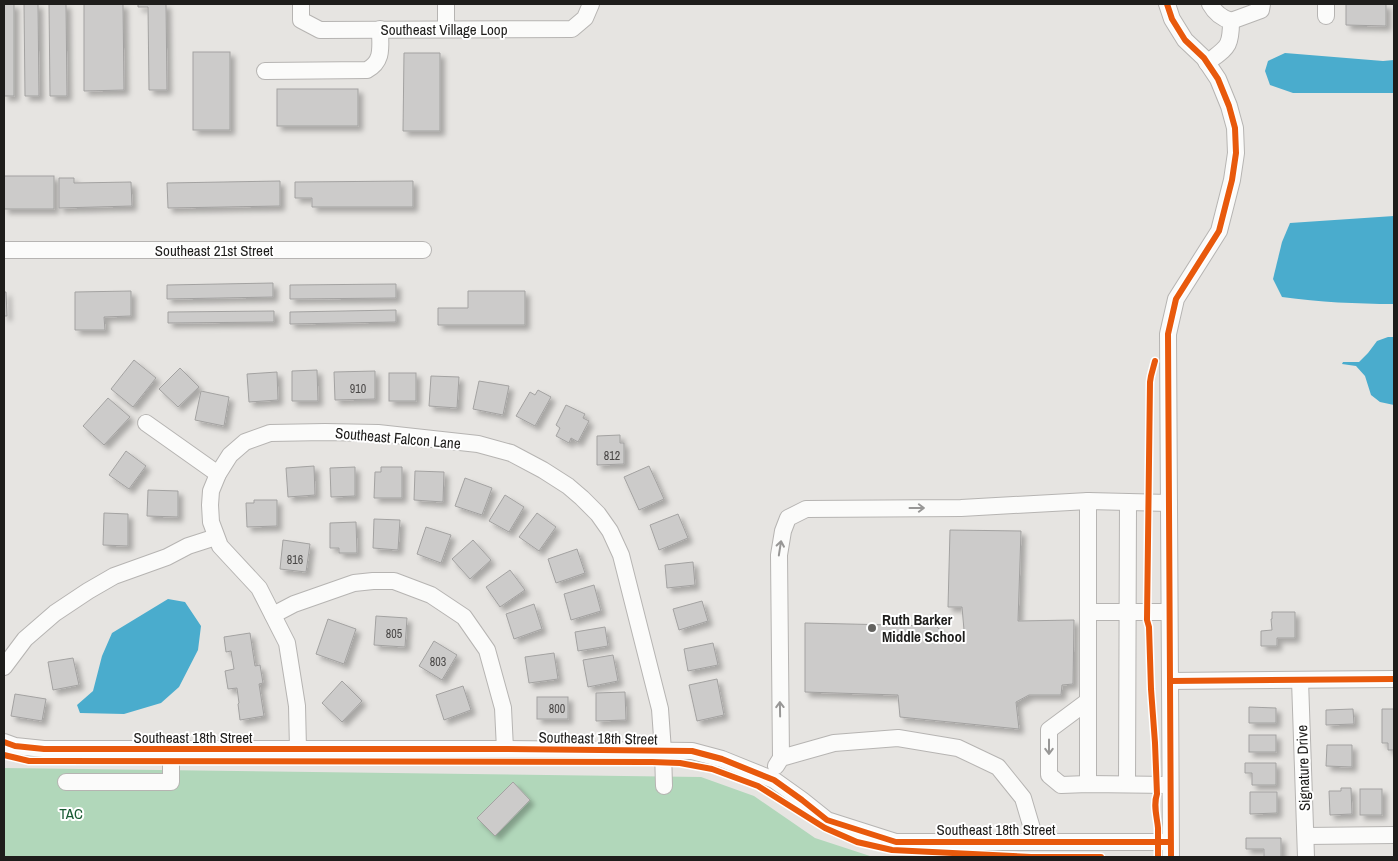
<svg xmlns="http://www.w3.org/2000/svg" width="1398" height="861" font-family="'Archivo Narrow',sans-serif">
<defs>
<filter id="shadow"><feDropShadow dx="4.5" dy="4.5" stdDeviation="2.5" flood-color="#0004"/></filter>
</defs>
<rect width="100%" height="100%" fill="#e6e4e1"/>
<path fill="#b1d7ba" d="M4,768L701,777L754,796L815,838L873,857H4Z"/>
<g fill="#4aaccd">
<path d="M1285,53L1383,61L1394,60V93H1293L1270,85L1265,71L1268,61Z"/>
<path d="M1394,216V304C1356,304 1320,302 1282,297L1273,279L1282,242L1290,223Z"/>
<path d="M1388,337H1394V405L1380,402L1371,395L1365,376L1356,366L1342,364L1343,362H1359L1368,353L1377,341Z"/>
<path d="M168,599L185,602L201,626L198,650L179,687L161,703L124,714L80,713L77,705L93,691L102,656L112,633Z"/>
</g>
<g fill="#cccbca" stroke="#a3a2a1" filter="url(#shadow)">
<rect x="4" y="4" width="10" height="92"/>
<path d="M24,4H38L39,96H25Z"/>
<path d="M49,4H66L67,96H50Z"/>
<path d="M84,4H123L124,90L84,91Z"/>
<path d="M138,4H166L167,90H149L148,7H138Z"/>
<path d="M1346,4H1386V26L1346,25Z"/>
<rect x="193" y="52" width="37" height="78"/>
<path d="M404,53H440V131H403Z"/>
<rect x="277" y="89" width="81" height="37"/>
<rect x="4" y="176" width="50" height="33"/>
<path d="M59,178H74V183L131,182L132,206L59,208Z"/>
<path d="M280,181V206L168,208L167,183Z"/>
<path d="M413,181V207H312V198H295V182Z"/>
<path d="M273,283V297L167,299V285Z"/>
<path d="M396,284V298L290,299V285Z"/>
<path d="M131,291V316L104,317L105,330H75V292Z"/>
<path d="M468,291H525V325H438V308H468Z"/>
<path d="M4,292H6L7,316H4Z"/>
<path d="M396,310V322L290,324V312Z"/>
<path d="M274,311V322L168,323V312Z"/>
<path d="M134,360L156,378L133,407L111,389Z"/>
<path d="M180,368L199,387L178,407L159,389Z"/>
<path d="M317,370L318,401H292V371Z"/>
<path d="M375,371V399L335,400L334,372Z"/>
<path d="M277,372L278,400L249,402L247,374Z"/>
<rect x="389" y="373" width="27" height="28"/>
<path d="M431,376L459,377L457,408L429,406Z"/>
<path d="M479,381L509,386L503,415L473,409Z"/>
<path d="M538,390L551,397L535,426L516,416L530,392L535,395Z"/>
<path d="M201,391L229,397L224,426L195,420Z"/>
<path d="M108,398L130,417L104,445L83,426Z"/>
<path d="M566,405L585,414L583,418L589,421L578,442L571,438L569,443L556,436L560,428L556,425Z"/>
<path d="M620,435V443H624V464L597,465V436Z"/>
<path d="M126,451L146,466L129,489L109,475Z"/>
<path d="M314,466L315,495L288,497L286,468Z"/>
<path d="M649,466L664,499L639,510L624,477Z"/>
<path d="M355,467V496L331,497L330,468Z"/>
<path d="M381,467H402V498H374L375,472H381Z"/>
<path d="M415,471L444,472L443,502L414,500Z"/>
<path d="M465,478L492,488L482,515L455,506Z"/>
<path d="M148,490L178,491V517L147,516Z"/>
<path d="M505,495L524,507L509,532L489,521Z"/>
<path d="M254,500H277V526L247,527L246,503H254Z"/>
<path d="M104,513L128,514V546L103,545Z"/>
<path d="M537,513L556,527L539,551L519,537Z"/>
<path d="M678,514L688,538L659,550L650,525Z"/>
<path d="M374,519L400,520L398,550L373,548Z"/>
<path d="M356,522L357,553H339V548H330V523Z"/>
<path d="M426,527L451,535L441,563L417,554Z"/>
<path d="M950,530L1021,531L1018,621L1074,620L1073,684L1062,685L1061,695H1029L1016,702L1019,729L900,717L898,695L805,692V623L936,626L950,639L964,630L962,607H948Z"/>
<path d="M283,540L310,544L306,572L280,569Z"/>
<path d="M473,540L491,560L470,579L452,559Z"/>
<path d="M577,549L585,573L556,583L548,559Z"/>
<path d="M693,562L695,585L667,588L665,565Z"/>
<path d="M510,570L525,590L500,607L486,587Z"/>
<path d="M594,585L601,611L571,620L564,594Z"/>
<path d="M702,601L708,621L679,630L673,609Z"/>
<path d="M534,604L542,629L514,639L506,614Z"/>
<path d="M1272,612H1295V638H1277V646H1261V631L1272,630L1271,619H1272Z"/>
<path d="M376,616L407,618L405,647L374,645Z"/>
<path d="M328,619L356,629L344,664L316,654Z"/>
<path d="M605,627L608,646L578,651L575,632Z"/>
<path d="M250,633L255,666L260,665L263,683L259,684L264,716L240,720L238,704L239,703L237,688L228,689L225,671L234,669L231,651L226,652L224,637Z"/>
<path d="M434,641L457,655L442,680L419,666Z"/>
<path d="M713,643L718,665L688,671L684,649Z"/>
<path d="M554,653L558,679L529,683L525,657Z"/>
<path d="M613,655L618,681L588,687L583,660Z"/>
<path d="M73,658L79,685L53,690L48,662Z"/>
<path d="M717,679L724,715L697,721L689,685Z"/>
<path d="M342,681L362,701L342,722L322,703Z"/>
<path d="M463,686L471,710L444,720L436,695Z"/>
<path d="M625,692L626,720L596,721V693Z"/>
<path d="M15,694L46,699L42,721L11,716Z"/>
<rect x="537" y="697" width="31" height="22"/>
<path d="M1249,707L1276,708V723H1249Z"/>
<path d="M1353,709L1354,724L1326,725V710Z"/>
<path d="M1382,709H1394V750H1388V743H1382Z"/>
<rect x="1249" y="735" width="27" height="17"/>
<path d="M1327,745H1352V767L1326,766Z"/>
<path d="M1245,763H1276V785H1252V773H1245Z"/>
<path d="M513,782L530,800L495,836L477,818Z"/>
<path d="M1341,788H1351L1352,814L1330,815L1329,791H1341Z"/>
<rect x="1360" y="789" width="22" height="26"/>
<path d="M1250,792H1277V813L1250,814Z"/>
<path d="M1246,838H1281V857H1264V849H1246Z"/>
</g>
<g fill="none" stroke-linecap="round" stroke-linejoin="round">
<defs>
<g id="minor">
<path d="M301,4V20L320,30L572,29L585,18L591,4"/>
<path d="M446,4V29"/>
<path d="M1167,4L1172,19L1185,40L1204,58L1218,79L1229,106L1235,128L1236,153L1232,180L1219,231L1176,299L1168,334L1171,857"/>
<path d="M1326,4V16"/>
<path d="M1231,21L1261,10L1262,4"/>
<path d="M1207,63C1227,47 1231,48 1231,21C1221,18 1215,13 1210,4"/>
<path d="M265,71L367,70C384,61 380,46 380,29"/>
<path d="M4,250H423"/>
<path d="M146,423L218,474"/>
<path d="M1088,612H1169"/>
<path d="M273,615L294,604L354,583L373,581H394L431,595L464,617L487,650L503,708L505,749"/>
<path d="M4,667L25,639L55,613L88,591L114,576L167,557L188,546L216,537"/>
<path d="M1300,680L1306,857"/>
<path d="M1170,681L1394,679"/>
<path d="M1088,701L1049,730V775L1061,785L1088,784L1170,785"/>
<path d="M4,742L15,746L44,749H505L692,751L722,759L774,780L802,800L827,820L896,842H1170"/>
<path d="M298,749L297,706L287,643L259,588L220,546L211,522L210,505L211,491L218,474L230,455L245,442L270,433L325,432L378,433L478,444L511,453L543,470L568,486L582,498L598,514L610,531L621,555L660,709L663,751L664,786"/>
<path d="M781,758L779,555L783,531L788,518L806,509L961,508L1088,501"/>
<path d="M776,766L781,758L834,743L898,738L958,748L998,767L1023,798L1036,842"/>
<path d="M66,782H171V749"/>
<path d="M1088,784V501L1169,503"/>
<path d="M1127,784L1128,502"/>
<path d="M1306,836L1394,835"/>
</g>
</defs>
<use href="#minor" stroke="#b6b4b2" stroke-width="18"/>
<use href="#minor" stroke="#fbfbfa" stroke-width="16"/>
<defs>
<g id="cycleway">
<path d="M1167,4L1172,19L1185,40L1204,58L1218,79L1229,106L1235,128L1236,153L1232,180L1219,231L1176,299L1168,334L1171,857"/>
<path d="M1155,361L1151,376L1150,382L1147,620L1149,627L1151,689L1155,743L1157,794C1153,805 1157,817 1158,828C1158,838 1158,847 1158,857"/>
<path d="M1170,681L1394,679"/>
<path d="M4,742L15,746L44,749H505L692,751L722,759L774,780L802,800L827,820L896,842H1170"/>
<path d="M4,755L29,761H54L652,762L680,763L712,769L758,786L825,828L857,842L892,850L1031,857H1101"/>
</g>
</defs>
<use href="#cycleway" stroke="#fff" stroke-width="9"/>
<use href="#cycleway" stroke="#e8590c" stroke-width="6"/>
</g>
<defs><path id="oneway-shaft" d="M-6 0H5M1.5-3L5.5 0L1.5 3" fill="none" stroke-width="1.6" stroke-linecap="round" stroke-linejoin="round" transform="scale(1.25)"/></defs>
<g stroke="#989796">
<use href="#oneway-shaft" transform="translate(917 508)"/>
<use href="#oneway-shaft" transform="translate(780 548) rotate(-81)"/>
<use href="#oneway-shaft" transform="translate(780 709) rotate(-91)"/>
<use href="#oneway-shaft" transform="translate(1049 747) rotate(90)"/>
</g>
<circle fill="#646360" stroke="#fff" stroke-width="2" cx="872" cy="628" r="5"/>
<g text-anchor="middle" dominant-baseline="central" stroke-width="4" stroke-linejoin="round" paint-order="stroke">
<g font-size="12" fill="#4a4847">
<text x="358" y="389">910</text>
<text x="612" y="456">812</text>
<text x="295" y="560">816</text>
<text x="394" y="634">805</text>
<text x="438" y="662">803</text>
<text x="557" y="709">800</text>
</g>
<g font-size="15" fill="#1e1d1b" stroke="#fff">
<text x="444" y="29">Southeast Village Loop</text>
<text x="214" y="250">Southeast 21st Street</text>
<text transform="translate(398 438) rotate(5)">Southeast Falcon Lane</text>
<text x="193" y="737">Southeast 18th Street</text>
<text transform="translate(598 738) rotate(1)">Southeast 18th Street</text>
<text transform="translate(1303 768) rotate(-92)">Signature Drive</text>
<text x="996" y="829">Southeast 18th Street</text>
</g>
<g font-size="15" font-weight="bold" fill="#1e1d1b" stroke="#fff" text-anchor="start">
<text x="882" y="619">Ruth Barker<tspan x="882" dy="17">Middle School</tspan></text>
</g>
<g font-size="15" fill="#185a32" stroke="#fff">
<text x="71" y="813">TAC</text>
</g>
</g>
<rect width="1398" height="861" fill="none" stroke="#1e1d1b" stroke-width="10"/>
</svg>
